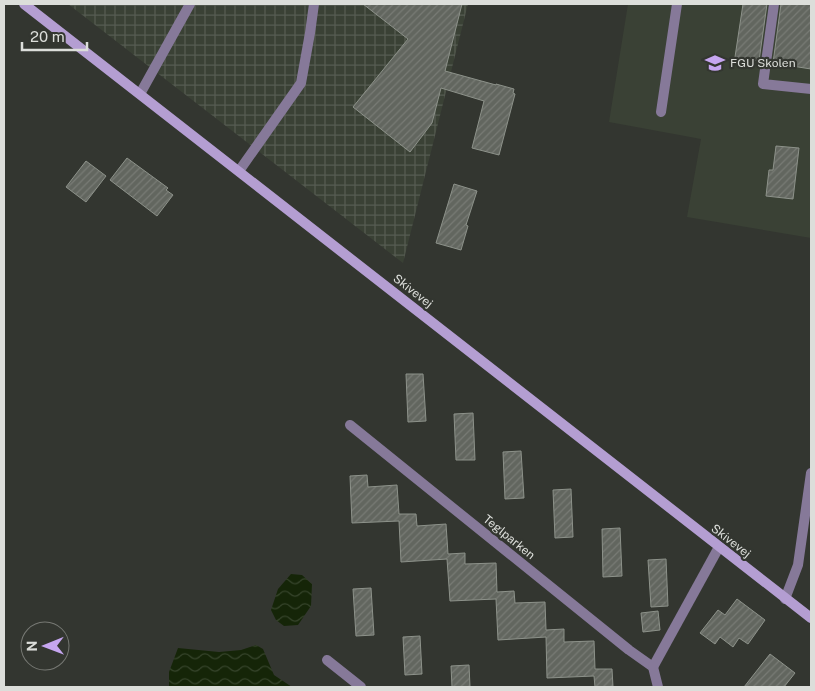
<svg xmlns="http://www.w3.org/2000/svg" width="815" height="691" font-family="'Public Sans',sans-serif">
<defs>
<pattern id="industrial-grid" width="8" height="8" patternUnits="userSpaceOnUse" patternTransform="scale(1.25)"><rect width="8" height="8" fill="#3a4135"/><path d="M0 4h8M4 0v8" fill="none" stroke="#565c52"/></pattern>
<pattern id="water-waves" width="16" height="10" patternUnits="userSpaceOnUse" patternTransform="scale(1.25)"><rect width="16" height="10" fill="#152508"/><path d="M0 5q4-4 8 0t8 0" fill="none" stroke="#36442b"/></pattern>
<pattern id="building-hatch" width="6" height="6" patternUnits="userSpaceOnUse" patternTransform="scale(1.25)"><rect width="6" height="6" fill="#62665f"/><path d="M-1 1l2-2M0 6l6-6M5 7l2-2" fill="none" stroke="#787b75"/></pattern>
</defs>
<rect width="100%" height="100%" fill="#333630"/>
<path fill="#3a4135" d="M628,4H811V238L687,217L701,139L609,122Z"/>
<path fill="url(#industrial-grid)" d="M68,4H468L403,263Z"/>
<g fill="url(#water-waves)">
<path d="M291,574L302,575L312,584L311,606L298,625L284,626L276,620L271,610L278,589Z"/>
<path d="M256,645L263,649L274,675L292,687H169V672L178,648L219,652L241,650Z"/>
</g>
<g fill="url(#building-hatch)" stroke="#8d928a">
<path d="M363,4H462L445,71L496,85V84L514,89L513,93L515,94L499,155L472,148L484,101L441,88L432,123L410,152L353,107L408,39Z"/>
<path d="M743,4H767L759,61L735,57Z"/>
<path d="M781,4H811V69L773,63Z"/>
<path d="M776,146L799,148L793,199L766,196L769,170H773Z"/>
<path d="M127,158L168,188L166,190L173,195L157,216L110,180Z"/>
<path d="M86,161L106,176L86,202L66,187Z"/>
<path d="M454,184L477,191L466,225L468,226L461,250L436,243Z"/>
<path d="M406,374H423L426,421L408,422Z"/>
<path d="M473,413L475,460H456L454,414Z"/>
<path d="M521,451L524,498L505,499L503,452Z"/>
<path d="M367,475L368,487L397,485L399,514H416L417,526L446,524L448,554L465,553V564L496,563L497,592L514,591L515,603L545,602L546,630L564,629V642L594,641L595,669H612L613,687H595L594,676L547,678L546,637L498,640L496,599L450,601L447,559L401,562L399,521L352,523L350,476Z"/>
<path d="M571,489L573,537L555,538L553,490Z"/>
<path d="M620,528L622,576L603,577L602,529Z"/>
<path d="M666,559L668,606L651,607L648,560Z"/>
<path d="M371,588L374,635L356,636L353,589Z"/>
<path d="M737,599L765,620L748,644L739,638L733,647L720,637L715,644L700,633L718,610L725,615Z"/>
<path d="M658,611L660,630L643,632L641,613Z"/>
<path d="M420,636L422,674L405,675L403,637Z"/>
<path d="M770,654L795,673L784,687H744Z"/>
<path d="M469,665L470,687H452L451,666Z"/>
</g>
<g fill="none" stroke-linecap="round" stroke-linejoin="round">
<g stroke="#867999" stroke-width="10">
<path d="M774,4L763,84L811,89"/>
<path d="M140,94L190,4"/>
<path d="M661,112L677,4"/>
<path d="M239,171L301,83L310,33L314,4"/>
</g>
<g stroke="#867999" stroke-width="10">
<path d="M350,425L629,650L653,667L658,687"/>
<path d="M785,599L798,565L811,473"/>
<path d="M327,660L361,687"/>
<path d="M653,667L719,547"/>
</g>
<path stroke="#b49ed2" stroke-width="10" d="M24,4L811,618"/>
</g>
<defs>
<symbol id="school-bare" viewBox="-9 -9 18 18"><path d="M0-5L7-2L0 1L-7-2ZM-4 1L0 2.5L4 1V4Q0 6-4 4Z" fill="#c6a6f0" stroke="#333630" stroke-width="2.5" paint-order="stroke"/></symbol>
</defs>
<g fill-rule="evenodd">
<use href="#school-bare" x="701" y="49" width="28" height="28"/>
</g>
<g text-anchor="middle" dominant-baseline="central" stroke-width="4.5" stroke-linejoin="round" paint-order="stroke">
<g font-size="12" fill="#dcdeda" stroke="#333630" text-anchor="start">
<text x="730" y="63">FGU Skolen</text>
</g>
<g font-size="12" fill="#dcdeda" stroke="#333630">
<text transform="translate(413 291) rotate(38)">Skivevej</text>
<text transform="translate(509 537) rotate(39)">Teglparken</text>
<text transform="translate(731 541) rotate(38)">Skivevej</text>
</g>
</g>
<rect width="815" height="691" fill="none" stroke="#dcdeda" stroke-width="10"/>
<g transform="translate(45 646) rotate(269)"><circle r="24" fill="#333630" stroke="#777974"/>
<path d="M0-4L9 19L0 12L-9 19Z" fill="#c6a6f0"/>
<text y="-8" font-size="14" font-weight="bold" text-anchor="middle" fill="#dcdeda">N</text>
</g>
<path d="M22 42v8h65v-8" fill="none" stroke="#dcdeda" stroke-width="2.5"/>
<text x="30" y="42" font-size="15" fill="#dcdeda" stroke="#333630" stroke-width="4" paint-order="stroke">20 m</text>
</svg>
